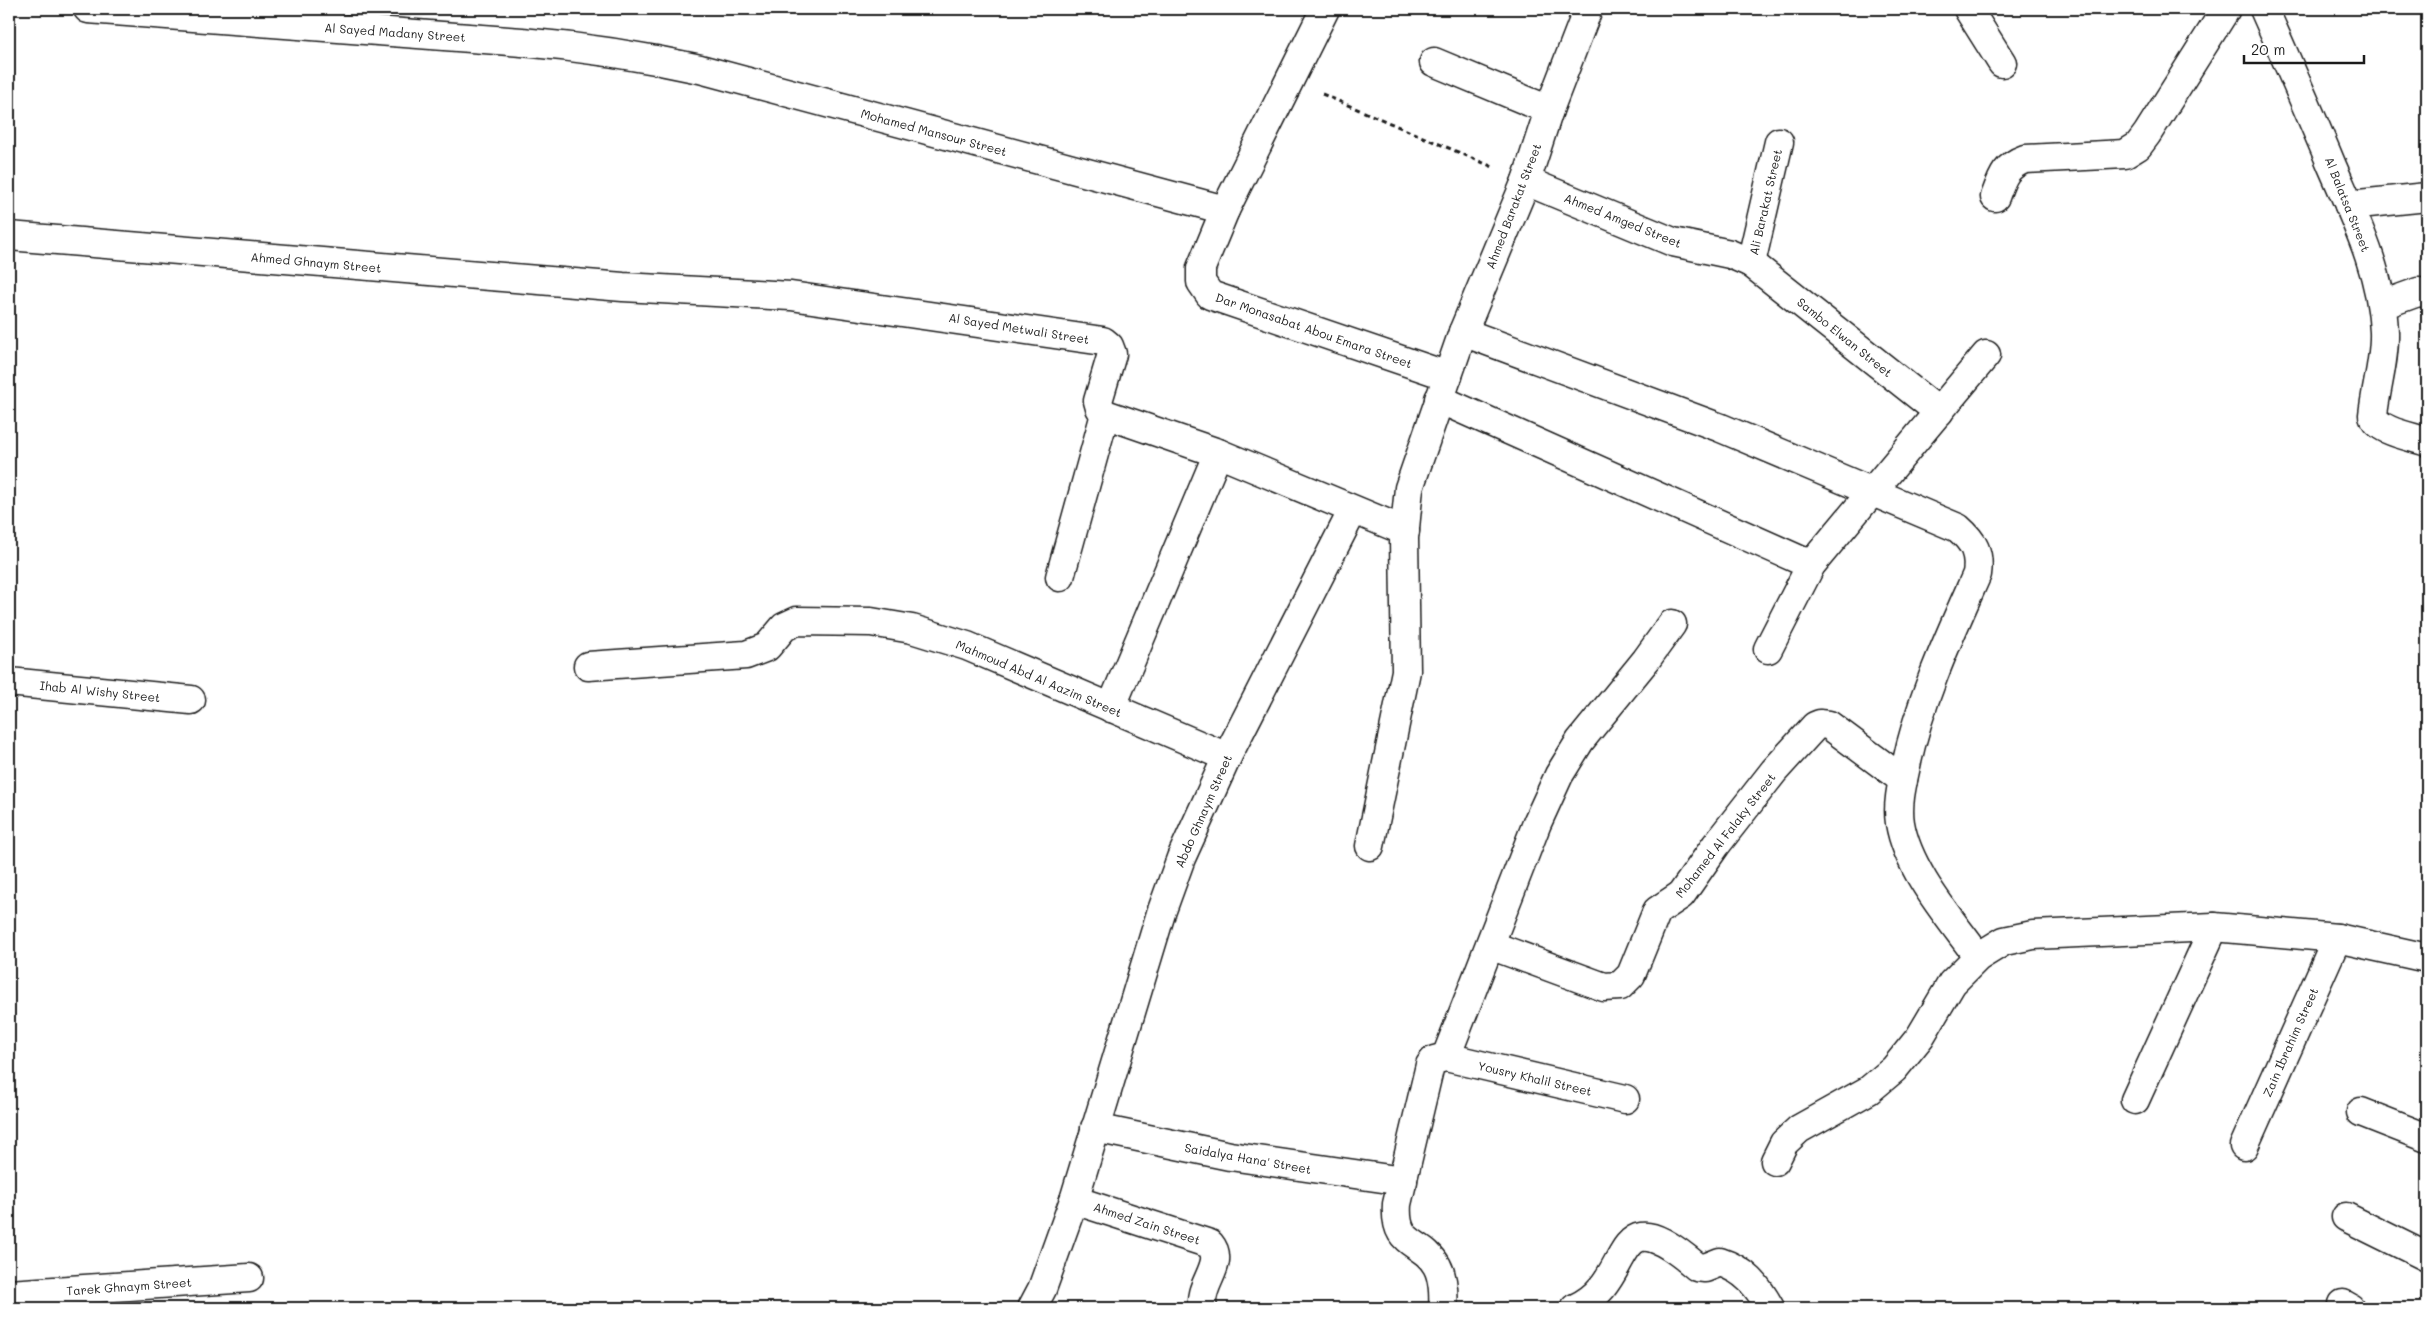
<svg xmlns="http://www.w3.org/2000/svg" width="2436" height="1317" font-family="Mali,sans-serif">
<rect width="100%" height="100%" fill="#fff"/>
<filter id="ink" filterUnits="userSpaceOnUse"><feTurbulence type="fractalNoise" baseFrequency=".02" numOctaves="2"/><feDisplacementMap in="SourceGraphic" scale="10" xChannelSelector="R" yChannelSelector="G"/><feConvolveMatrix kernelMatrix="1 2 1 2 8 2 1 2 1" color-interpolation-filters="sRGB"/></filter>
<g filter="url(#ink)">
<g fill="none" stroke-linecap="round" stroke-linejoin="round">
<defs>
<g id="street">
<path d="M88,9L522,42C582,47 641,56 700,69L1225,210"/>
<path d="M1325,9L1225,210L1201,268V282L1210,295L1448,376"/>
<path d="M1968,9L2002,63"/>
<path d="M2264,9C2287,61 2310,113 2332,166C2355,219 2382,273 2384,332C2385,360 2376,387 2373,415C2378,432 2411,436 2427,442"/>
<path d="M1434,62L1549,110"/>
<path d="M1526,181L1673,242L1730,254L1751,263L1939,412"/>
<path d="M1995,197C2002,178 2005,166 2025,159L2125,154L2138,146L2147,134L2226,9"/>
<path d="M2349,205L2427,197"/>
<path d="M9,236L623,287L791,296L1103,341L1109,346L1112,354L1098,401L1100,408L1105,414L1218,453L1405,531"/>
<path d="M1751,263L1779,142"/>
<path d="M2382,305L2418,292L2427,293"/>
<path d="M1463,332L1721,428L1958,528C1974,542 1980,553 1977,574C1949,637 1920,699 1906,766C1902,784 1897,804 1900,823C1908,871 1950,918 1978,957"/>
<path d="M1439,399L1811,565"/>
<path d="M1060,577L1105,414"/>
<path d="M1768,649L1811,565L1986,355"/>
<path d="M588,666L746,655L767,647L784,627L797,621L871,622L912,629L967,646L1227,757"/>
<path d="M9,682L191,700"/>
<path d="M1111,708L1218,453"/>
<path d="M1370,846L1406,671L1404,538L1409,488L1463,332L1526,181L1549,110L1588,9"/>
<path d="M1490,945L1604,987L1620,986L1631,975L1657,911L1681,895L1716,845L1774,771L1815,726L1820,724L1829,725L1903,780"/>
<path d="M1446,1057L1537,823L1559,775L1580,741L1646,660L1672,624"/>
<path d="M2135,1100L2214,927"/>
<path d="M2361,1112L2427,1138"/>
<path d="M1095,1128L1230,1156L1403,1181"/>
<path d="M2244,1146L2337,938"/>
<path d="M1775,1161L1784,1143L1799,1129L1869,1090L1894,1069L1920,1037L1952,983L1978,957L2004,941L2033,935L2214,927L2337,938L2427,958"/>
<path d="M1074,1200L1210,1244C1227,1264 1196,1286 1203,1308"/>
<path d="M2346,1217L2427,1257"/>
<path d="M9,1294L249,1278"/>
<path d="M2343,1304L2350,1308"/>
<path d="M1032,1308L1042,1289L1074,1200L1161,913L1181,858L1227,757L1353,510"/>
<path d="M1443,1308C1444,1295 1443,1277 1437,1266C1421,1238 1394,1249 1397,1204L1430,1065L1434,1060L1446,1057L1625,1099"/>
<path d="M1575,1308C1638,1281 1607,1190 1697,1267L1705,1268L1720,1262C1745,1270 1758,1286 1770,1308"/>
</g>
</defs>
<use href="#street" stroke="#1c1c1c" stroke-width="31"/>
<path stroke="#1c1c1c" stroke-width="3" stroke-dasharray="5 4" stroke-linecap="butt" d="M1322,94L1493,167"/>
<use href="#street" stroke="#fff" stroke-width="28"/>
</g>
</g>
<g text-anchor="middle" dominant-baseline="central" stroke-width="4" stroke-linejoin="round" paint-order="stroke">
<g font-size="12" fill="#1c1c1c" stroke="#fff">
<text transform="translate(395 32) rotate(4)">Al Sayed Madany Street</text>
<text transform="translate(934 132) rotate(15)">Mohamed Mansour Street</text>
<text transform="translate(1765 202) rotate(-77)">Ali Barakat Street</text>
<text transform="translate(2348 204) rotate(68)">Al Balatsa Street</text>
<text transform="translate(1513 206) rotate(-69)">Ahmed Barakat Street</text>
<text transform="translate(1623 220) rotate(22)">Ahmed Amged Street</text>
<text transform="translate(316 262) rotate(5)">Ahmed Ghnaym Street</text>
<text transform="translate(1019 328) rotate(9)">Al Sayed Metwali Street</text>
<text transform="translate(1314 330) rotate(19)">Dar Monasabat Abou Emara Street</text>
<text transform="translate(1845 337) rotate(39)">Sambo Elwan Street</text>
<text transform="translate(1039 678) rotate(23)">Mahmoud Abd Al Aazim Street</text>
<text transform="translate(100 691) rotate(6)">Ihab Al Wishy Street</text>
<text transform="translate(1203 811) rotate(-66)">Abdo Ghnaym Street</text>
<text transform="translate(1725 835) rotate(-52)">Mohamed Al Falaky Street</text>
<text transform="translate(2290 1042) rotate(-66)">Zain Ibrahim Street</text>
<text transform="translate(1535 1078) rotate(13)">Yousry Khalil Street</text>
<text transform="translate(1248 1158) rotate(10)">Saidalya Hana' Street</text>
<text transform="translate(1147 1223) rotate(18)">Ahmed Zain Street</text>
<text transform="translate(129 1286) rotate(-4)">Tarek Ghnaym Street</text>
</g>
</g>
<rect width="2436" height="1317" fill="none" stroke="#fff" stroke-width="30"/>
<rect x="15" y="15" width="2406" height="1287" fill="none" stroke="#1c1c1c" stroke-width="2" filter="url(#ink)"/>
<path d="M2244 55v8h120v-8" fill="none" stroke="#1c1c1c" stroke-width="2.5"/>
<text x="2251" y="55" font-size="15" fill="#1c1c1c" stroke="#ffffff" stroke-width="4" paint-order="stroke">20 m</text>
</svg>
